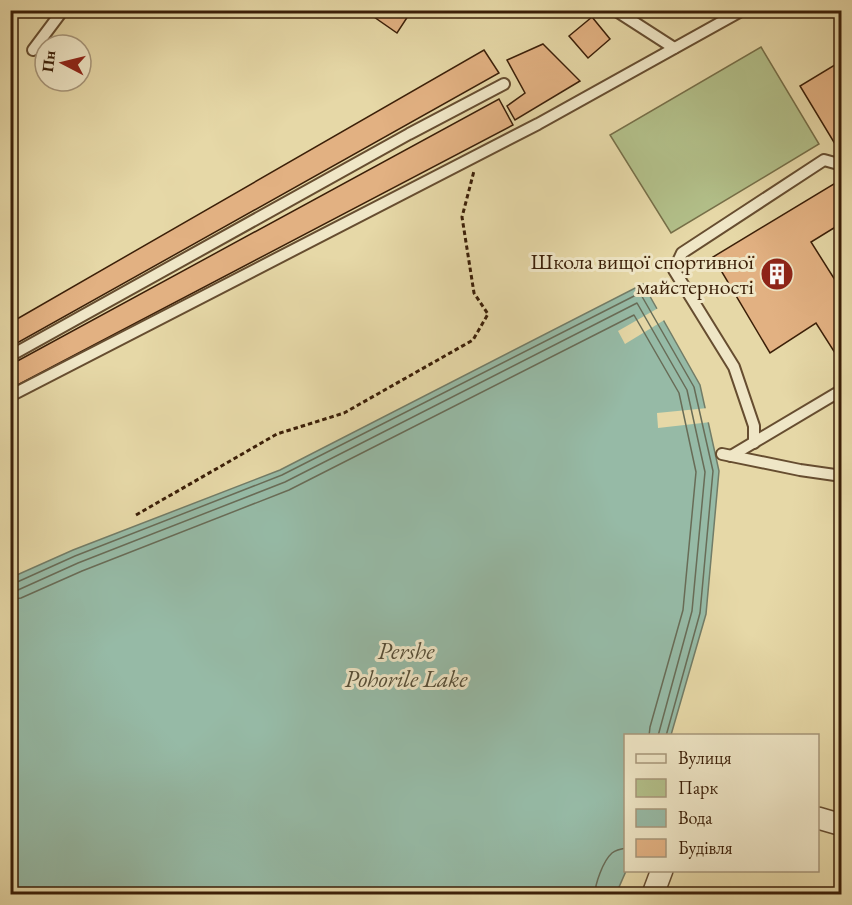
<svg xmlns="http://www.w3.org/2000/svg" width="852" height="905" font-family="'EB Garamond',serif">
<rect width="100%" height="100%" fill="#e6d8a7"/>
<filter id="stains"><feTurbulence type="fractalNoise" baseFrequency=".00333" numOctaves="4"/><feColorMatrix values="0 0 0 0 .2 0 0 0 0 .09 0 0 0 0 .02 0 0 0 .5 -.17"/></filter>
<radialGradient id="worn" r=".72"><stop offset=".6" stop-color="#630" stop-opacity="0"/><stop offset="1" stop-color="#630" stop-opacity=".3"/></radialGradient>
<path fill="#b2bf89" stroke="#766f48" stroke-width="1.5" d="M761,47L819,144L671,233L610,135Z"/>
<path fill="#96baa6" stroke="#727c67" stroke-width="1.5" d="M643,284L700,385L719,471L706,614L671,735L626,736V871L616,894H11L10,578L73,550L280,470Z"/>
<g fill="#e6d8a7">
<path d="M660,307L666,319L625,344L618,331Z"/>
<path d="M708,408L711,422L658,428L657,413Z"/>
</g>
<g fill="none" stroke-linecap="round" stroke-linejoin="round">
<g stroke="#686c57" stroke-width="1.5">
<path d="M10,583H15L75,556L282,475L640,293L694,387L713,471L700,613L666,736"/>
<path d="M10,591L18,590L78,563L285,482L637,303L687,390L705,472L692,611L658,736"/>
<path d="M10,600L21,598L82,571L289,490L634,315L679,393L696,472L683,610L650,727L649,736"/>
<path d="M595,894C595,884 603,861 612,853C616,850 620,849 626,848"/>
</g>
</g>
<g fill="#e2b182" stroke="#3b1f08" stroke-width="1.5">
<path d="M364,10H412L397,33Z"/>
<path d="M592,17L610,39L588,58L569,36Z"/>
<path d="M543,44L580,81L515,120L507,106L525,93L507,60Z"/>
<path d="M484,50L499,73L10,347V323Z"/>
<path d="M838,63L842,70V140L835,144L800,86Z"/>
<path d="M499,99L513,125L10,389V365Z"/>
<path d="M842,179V223L811,242L842,291V364L816,323L770,353L713,257Z"/>
</g>
<g fill="none" stroke-linecap="round" stroke-linejoin="round">
<defs>
<g id="lane">
<path d="M615,10L674,48"/>
<path d="M33,50L63,10"/>
<path d="M10,356L409,134L504,84"/>
<path d="M10,396L538,124L743,10"/>
<path d="M754,443V426L734,367L674,270L682,253L824,160L842,165"/>
<path d="M722,454L800,470L842,476"/>
<path d="M731,456L842,390"/>
</g>
<g id="street">
<path d="M818,818L842,825"/>
<path d="M653,894L662,870"/>
</g>
</defs>
<use href="#lane" stroke="#664d30" stroke-width="14"/>
<use href="#street" stroke="#664d30" stroke-width="24"/>
<path stroke="#3b1f08" stroke-width="3" stroke-dasharray="4.5 3" stroke-linecap="butt" d="M136,515L277,434L344,413L473,340L488,314L474,293L462,217L474,171"/>
<use href="#lane" stroke="#efe6c6" stroke-width="10"/>
<use href="#street" stroke="#efe6c6" stroke-width="21"/>
</g>
<defs>
<symbol id="building-disc" viewBox="-11 -11 22 22"><circle r="9.5" fill="#8f2418" stroke="#efe6c6"/><path d="M-4-6H4V6H1V3H-1V6H-4ZM-2.5-4.3h1.7v1.8h-1.7ZM.8-4.3h1.7v1.8H.8ZM-2.5-1h1.7V.8h-1.7ZM.8-1h1.7V.8H.8Z" fill="#fff"/></symbol>
</defs>
<g fill-rule="evenodd">
<use href="#building-disc" x="758" y="255" width="38" height="38"/>
</g>
<g text-anchor="middle" dominant-baseline="central" stroke-width="6" stroke-linejoin="round" paint-order="stroke">
<g font-size="22" fill="#3b1f08" stroke="#efe6c6" text-anchor="end">
<text x="754" y="261">Школа вищої спортивної<tspan x="754" dy="25">майстерності</tspan></text>
</g>
<g font-size="24" font-style="italic" fill="#564e37" stroke="#efe6c6">
<text x="406" y="650">Pershe<tspan x="406" dy="28">Pohorile Lake</tspan></text>
</g>
</g>
<rect width="852" height="905" fill="none" stroke="#e6d8a7" stroke-width="36"/>
<rect x="12" y="12" width="828" height="881" fill="none" stroke="#3b1f08" stroke-width="3"/>
<rect x="18" y="18" width="816" height="869" fill="none" stroke="#3b1f08" stroke-width="1.5"/>
<rect x="624" y="734" width="195" height="138" fill="#efe6c6" stroke="#a7967a" stroke-width="1.5"/>
<rect x="636" y="754" width="30" height="9" fill="#efe6c6" stroke="#a7967a" stroke-width="1.5"/>
<text x="678" y="764" font-size="18" fill="#3b1f08">Вулиця</text>
<rect x="636" y="779" width="30" height="18" fill="#b2bf89" stroke="#a7967a" stroke-width="1.5"/>
<text x="678" y="794" font-size="18" fill="#3b1f08">Парк</text>
<rect x="636" y="809" width="30" height="18" fill="#96baa6" stroke="#a7967a" stroke-width="1.5"/>
<text x="678" y="824" font-size="18" fill="#3b1f08">Вода</text>
<rect x="636" y="839" width="30" height="18" fill="#e2b182" stroke="#a7967a" stroke-width="1.5"/>
<text x="678" y="854" font-size="18" fill="#3b1f08">Будівля</text>
<g transform="translate(63 63) rotate(277)"><circle r="28" fill="#efe6c6" stroke="#a7967a" stroke-width="1.5"/>
<path d="M0-4.5L10 22L0 15L-10 22Z" fill="#8f2418"/>
<text y="-9" font-size="16" font-weight="bold" text-anchor="middle" fill="#3b1f08">Пн</text>
</g>
<rect width="100%" height="100%" filter="url(#stains)"/>
<rect width="100%" height="100%" fill="url(#worn)"/>
</svg>
